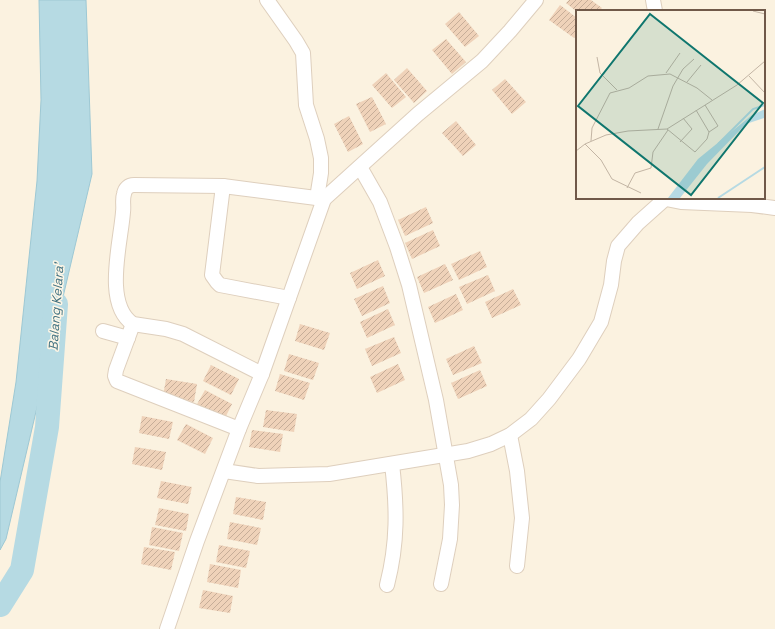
<svg xmlns="http://www.w3.org/2000/svg" width="775" height="629" font-family="'Space Grotesk',sans-serif">
<defs>
<pattern id="building-hatch" width="6" height="6" patternUnits="userSpaceOnUse"><rect width="6" height="6" fill="#efd2b9"/><path d="M-1 1l2-2M0 6l6-6M5 7l2-2" fill="none" stroke="#c6ad98"/></pattern>
</defs>
<rect width="100%" height="100%" fill="#fbf2e0"/>
<path fill="#b6dae3" stroke="#9dc8d4" d="M39,0H86L92,174L6,539L0,550V482L16,382L37,181L41,100Z"/>
<g fill="none" stroke-linecap="round" stroke-linejoin="round">
<path stroke="#b6dae3" stroke-width="24" d="M0,605L22,570L47,427L56,304"/>
</g>
<g fill="url(#building-hatch)">
<path d="M569,0H591L602,8L599,11H576L566,3Z"/>
<path d="M560,5L577,18V34L574,38L549,20Z"/>
<path d="M459,12L479,36L465,47L445,24Z"/>
<path d="M446,39L466,62L452,74L432,50Z"/>
<path d="M407,68L427,91L414,103L394,80Z"/>
<path d="M386,73L406,97L392,108L372,85Z"/>
<path d="M505,79L526,102L512,114L492,90Z"/>
<path d="M372,97L386,124L370,132L356,104Z"/>
<path d="M349,116L363,144L348,152L334,124Z"/>
<path d="M456,121L476,145L463,156L442,133Z"/>
<path d="M426,207L433,223L405,236L398,220Z"/>
<path d="M433,230L440,246L412,259L405,243Z"/>
<path d="M480,251L487,267L459,280L451,264Z"/>
<path d="M378,260L385,276L357,289L350,273Z"/>
<path d="M445,264L453,280L424,293L417,277Z"/>
<path d="M488,275L495,291L467,304L459,287Z"/>
<path d="M383,286L390,303L362,316L354,299Z"/>
<path d="M513,289L521,305L492,318L485,302Z"/>
<path d="M456,294L463,310L435,323L428,307Z"/>
<path d="M388,309L395,325L367,338L360,322Z"/>
<path d="M300,324L330,333L324,350L295,341Z"/>
<path d="M394,337L401,353L372,366L365,349Z"/>
<path d="M474,346L482,363L453,375L446,359Z"/>
<path d="M289,354L319,363L313,380L284,371Z"/>
<path d="M398,364L405,380L377,393L370,377Z"/>
<path d="M211,365L239,379L231,395L203,381Z"/>
<path d="M480,370L487,386L458,399L451,383Z"/>
<path d="M280,374L310,383L304,400L275,391Z"/>
<path d="M166,379L197,384L194,402L163,396Z"/>
<path d="M205,390L232,404L224,420L196,406Z"/>
<path d="M266,410L297,414L294,432L263,427Z"/>
<path d="M142,416L173,422L169,439L139,433Z"/>
<path d="M186,424L213,438L205,454L177,440Z"/>
<path d="M252,430L283,434L280,452L249,447Z"/>
<path d="M135,447L166,452L162,470L132,464Z"/>
<path d="M161,481L192,487L188,504L157,498Z"/>
<path d="M236,497L266,502L263,520L233,514Z"/>
<path d="M159,508L189,514L186,531L155,525Z"/>
<path d="M230,522L261,528L257,545L227,539Z"/>
<path d="M152,527L183,533L179,551L149,545Z"/>
<path d="M219,545L250,551L246,568L216,562Z"/>
<path d="M144,547L175,552L171,570L141,564Z"/>
<path d="M210,564L241,570L238,588L207,582Z"/>
<path d="M203,590L233,596L230,613L199,608Z"/>
</g>
<g fill="none" stroke-linecap="round" stroke-linejoin="round">
<defs>
<g id="minor">
<path d="M267,0L296,41L303,53L306,105L317,139L321,158V173L317,198"/>
<path d="M653,0L655,11"/>
<path d="M360,167L380,202L397,247L409,285L436,400L451,485L452,505L450,539L441,584"/>
<path d="M223,186L212,275L217,282L220,285L289,298"/>
<path d="M666,199L681,202L752,205L775,208"/>
<path d="M133,324L116,370L115,376L117,381L239,429"/>
<path d="M103,331L128,338"/>
<path d="M262,374L183,334L166,329L133,324C103,304 121,242 123,212C124,206 122,200 124,194C125,188 129,185 134,185L223,186L324,199"/>
<path d="M510,435L517,471L522,518L517,566"/>
<path d="M224,471L258,476L329,474L468,451L491,444L510,435L531,419L549,399L579,359L601,322L611,285L614,261L618,246L638,223L666,198"/>
<path d="M387,585C398,542 397,507 392,464"/>
<path d="M167,629L197,541L239,429L262,374L324,199L418,114L482,61L510,31L536,0"/>
</g>
</defs>
<use href="#minor" stroke="#decfbd" stroke-width="16"/>
<use href="#minor" stroke="#fff" stroke-width="14"/>
</g>
<g text-anchor="middle" dominant-baseline="central" stroke-width="3" stroke-linejoin="round" paint-order="stroke">
<g font-size="13" font-style="italic" fill="#447483" stroke="#fef6e6">
<text transform="translate(56 307) rotate(-86)">Balang Kelara'</text>
</g>
</g>
<g transform="translate(576 10)">
<rect width="189" height="189" fill="#fbf2e0"/>
<path d="M189,99V116L188,108L170,114L131,154L104,188H92L122,149L176,105Z" fill="#b6dae3"/>
<path fill="none" stroke="#b6dae3" stroke-width="2" d="M142,134L177,99L189,95M142,188L189,157"/>
<path fill="none" stroke="#c3b5a4" stroke-width="1" d="M177,1L189,4M21,47L24,63L41,80M90,63L104,43M173,66L189,83M111,72L125,55M120,100L133,122M82,119L97,76L107,59L118,49M91,119L119,142L131,129L133,122L142,116L129,95M15,131L16,118L34,83L53,78L72,66L94,64L121,78L136,90M104,132L116,119L107,108M9,134L25,150L36,169L65,183M0,141L9,134L30,125L52,121L91,119L161,75L189,51M51,178L59,163L75,158L77,142L92,120"/>
<path fill="#0f766e" fill-opacity="0.15" stroke="#0f766e" stroke-width="2" d="M74,4L187,93L115,185L2,96Z"/>
<rect width="189" height="189" fill="none" stroke="#705949" stroke-width="2"/>
</g>
</svg>
